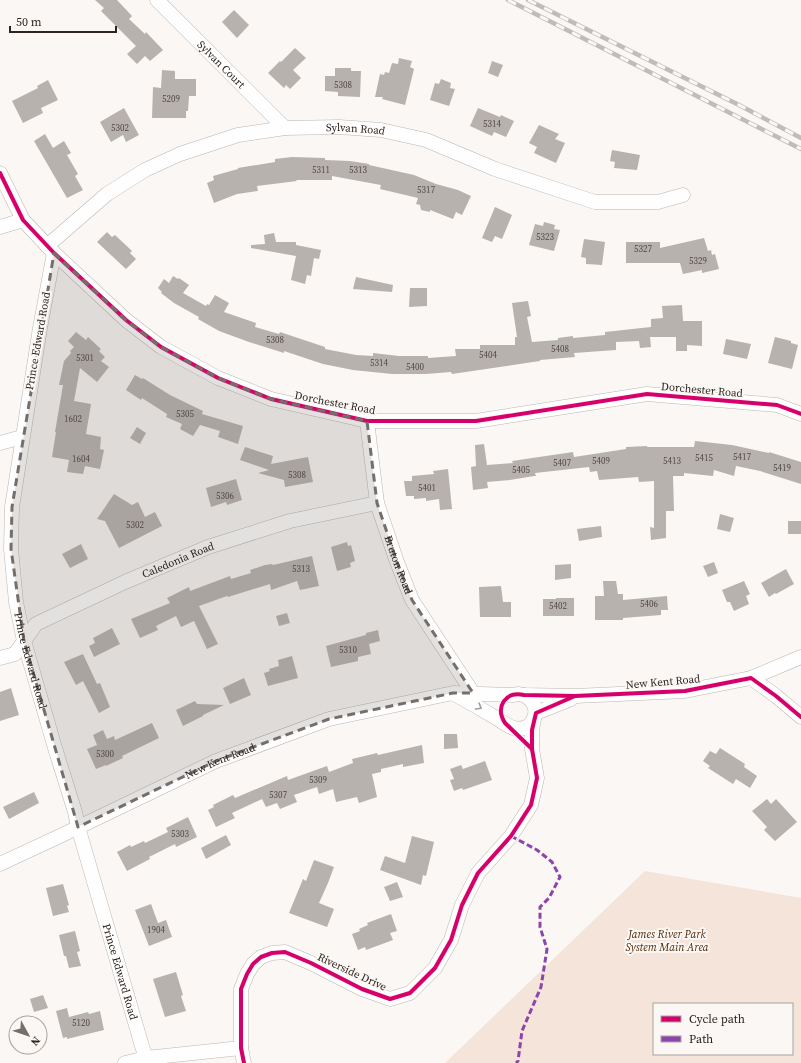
<svg xmlns="http://www.w3.org/2000/svg" width="801" height="1063" font-family="'Source Serif 4',serif">
<rect width="100%" height="100%" fill="#faf7f5"/>
<path fill="#f4e4da" fill-rule="evenodd" d="M645,871L801,898V1063H445ZM654,1004H792V1054H654Z"/>
<g fill="#b8b2af">
<path d="M95,0H117L132,16L129,19L145,34L146,32L163,50L150,61L145,56L137,64L127,54L136,46L101,11L104,8Z"/>
<path d="M234,10L249,25L237,38L222,22Z"/>
<path d="M295,48L306,58L293,70L301,78L290,89L286,85L284,88L268,73L280,61L281,62Z"/>
<path d="M399,58L412,61L410,67L414,69L405,105L382,99L383,97H375L380,74L384,75L385,72L389,73L392,63L398,64Z"/>
<path d="M492,61L503,65L498,77L488,73Z"/>
<path d="M335,68H351V71H361L360,97L338,96V92L325,91V76H335Z"/>
<path d="M162,70L175,71V79H196V96H189L188,111H186V118H152L153,87L161,88Z"/>
<path d="M441,79L451,83L450,88L455,89L449,106L430,100L435,83L439,84Z"/>
<path d="M48,80L58,100L41,108L43,113L23,123L12,101L38,88L37,86Z"/>
<path d="M124,108L139,135L126,142L123,135L111,142L100,122Z"/>
<path d="M478,108L500,117L501,115L514,121L506,137L494,132L492,136L470,126Z"/>
<path d="M539,125L559,134L555,139L565,143L556,163L534,153L537,147L529,143Z"/>
<path d="M45,134L53,148L64,141L71,153L67,155L78,174L75,176L83,190L67,198L34,141Z"/>
<path d="M612,150L640,155L637,170L614,168L615,162L610,161Z"/>
<path d="M292,157L325,158V160L350,161L369,164V165L414,175L436,184L458,190L471,196L462,215L456,212L453,219L430,210V212L421,210L420,205L416,204L418,198L380,189L381,185L332,176V180H296L297,181L257,186L258,191L237,194L214,203L207,183L214,180L213,176L238,169V168L275,162V159Z"/>
<path d="M495,207L512,215L502,239L495,236L492,242L482,238Z"/>
<path d="M544,222L555,225L554,229L560,230L554,251L529,245L535,224L543,226Z"/>
<path d="M107,232L112,237L115,235L132,251L130,253L136,259L126,269L97,242Z"/>
<path d="M274,233L276,242H296V245L321,250L319,259L314,258L311,276L307,275L305,284L291,280L296,256L251,248V245L265,244L264,235Z"/>
<path d="M704,238L708,251L711,250L712,255L715,254L719,269L702,273V270L683,274L680,263H626V242H660V248Z"/>
<path d="M584,239L605,242L602,265L586,264V258L581,257Z"/>
<path d="M173,276L178,279L179,278L189,285L183,293L206,306L207,304L209,305L215,295L229,303L224,312L256,323L255,327L279,334L280,332L325,347V349L356,355L373,356V353L399,356H428V358L456,356L455,349H480V345H515V337H517L512,303L528,301L531,316L527,317L532,342L558,340V338L573,336V338L605,335V332L651,327V319L663,318L662,306L682,305L683,321H702V346L687,345V351H676V337H650L651,347L640,348L639,341L616,342V350L574,353L575,357L540,360V361L533,362L452,374L451,372L426,374H392L353,370L323,364L284,351V353L249,342L219,331L198,319L199,317L174,303L161,293L162,292L158,288L164,279L169,283Z"/>
<path d="M356,277L393,285L392,292L353,289Z"/>
<path d="M410,288H427V306L409,307Z"/>
<path d="M76,332L86,340L88,337L101,349L99,351L105,357L101,361L109,367L97,382L80,368L74,401L91,404L86,434L101,437L100,449L104,450L100,469L85,466L83,474L67,472L69,460L52,457L56,432H55L63,385H59L64,361L71,353L70,351L74,347L68,341Z"/>
<path d="M775,337L791,341V343L798,345L792,369L768,363Z"/>
<path d="M726,339L751,344L747,359L723,354Z"/>
<path d="M135,375L142,379L143,378L170,395L203,411L202,414L243,426L238,444L218,437L220,431L200,425L193,436L180,429L182,424L166,417L167,414L142,398L141,400L126,390Z"/>
<path d="M137,427L146,433L140,444L130,438Z"/>
<path d="M695,441L732,445L769,453V452L801,462V484L760,471L736,466L734,476L714,470L713,476L684,473V476H673L674,511H666V538L651,540L650,527L654,528V481L639,482L638,477L599,480L597,471L590,472L589,467L535,473L536,476H534L510,480L487,482L488,488L473,490L471,467L476,466L475,445L484,444L487,465L513,463L512,461L573,452L574,457L626,449V447L647,446V447H694Z"/>
<path d="M245,447L273,456L271,464L308,457L313,482L285,487L284,480L258,473L269,470L240,460Z"/>
<path d="M448,469L452,509L440,510L439,499L426,501V498L414,499V496H406L404,481H412V476L434,474L433,471Z"/>
<path d="M236,479L242,500L227,505L226,502L211,507L206,488Z"/>
<path d="M114,494L132,505L138,502L145,517L155,512L162,526L119,548L105,521L97,519Z"/>
<path d="M720,514L734,518L730,532L717,529Z"/>
<rect x="788" y="521" width="13" height="13"/>
<path d="M601,526L602,537L579,541L577,529Z"/>
<path d="M347,542L348,546L351,545L355,561L350,563L351,567L337,571L331,547Z"/>
<path d="M81,544L88,559L70,568L62,554Z"/>
<path d="M312,556L319,586L300,590L297,581L271,590L270,584L228,597L227,596L199,606L218,644L207,649L194,621L181,627L176,616L156,626L158,630L140,638L131,619L170,603L167,598L189,587L190,591L230,576L231,579L251,573L250,570L265,565L272,564L273,565Z"/>
<path d="M714,562L718,573L708,577L703,566Z"/>
<path d="M571,564V578L555,580V565Z"/>
<path d="M786,569L794,584L776,594L775,593L769,597L761,583Z"/>
<path d="M603,581H616L618,594H623V600L667,596L668,610H661V615L623,618V620H595V596H604Z"/>
<path d="M744,581L750,594L746,596L749,604L734,611L730,602H727L722,590Z"/>
<path d="M501,586L503,602H511V617H480L479,587Z"/>
<path d="M556,598H574V616H543V599H556Z"/>
<path d="M287,613L290,623L279,626L276,616Z"/>
<path d="M112,628L120,644L94,657L89,646L95,643L93,638Z"/>
<path d="M378,630L380,641L369,644L371,654L358,657V661L331,667L326,646L366,635V633Z"/>
<path d="M83,654L97,684L100,683L110,707L99,713L83,681L76,685L64,662Z"/>
<path d="M292,656L298,678L268,686L264,673L270,671L269,669L279,666L278,660Z"/>
<path d="M244,678L251,695L230,704L223,688Z"/>
<path d="M11,688L19,715L0,721V692Z"/>
<path d="M195,701L197,704L224,705L203,715V716L183,726L176,710Z"/>
<path d="M152,723L159,738L122,756L123,758L106,766V765L96,769L87,749L97,745L93,735L103,730L107,739L114,736L115,740Z"/>
<path d="M444,734H457L458,748L444,749Z"/>
<path d="M422,745L424,763L403,767V764L381,769V772L372,774L377,797L359,803L357,797L336,802L333,789L319,794L317,787L294,795L297,802L280,809L277,803L266,807L262,799L232,813L235,818L216,827L208,810L214,807L213,805L233,795L235,798L287,776L288,780L327,766L329,772L353,763L352,759L377,753L378,755Z"/>
<path d="M720,748L745,764L744,767L757,776L750,788L736,779L733,784L708,768L710,766L703,761L710,751L716,754Z"/>
<path d="M485,761L492,780L463,790L462,788L454,791L450,780L454,779L450,769L461,765L463,769Z"/>
<path d="M34,792L39,803L9,819L3,807Z"/>
<path d="M767,799L771,804L776,799L797,822L775,841L764,830L767,827L752,811Z"/>
<path d="M188,817L197,837L176,847L175,844L149,857L150,859L127,871L117,852L130,845L131,847L144,841L145,843L168,832L166,828Z"/>
<path d="M226,835L231,845L206,859L201,848Z"/>
<path d="M412,836L434,842L426,876L423,875L421,885L380,870L385,856L405,863Z"/>
<path d="M314,860L334,867L328,883L319,903L334,909L327,927L289,913L303,879L306,881Z"/>
<path d="M397,882L403,897L390,901L384,887Z"/>
<path d="M63,884L69,905L67,906L69,912L53,916L46,888Z"/>
<path d="M151,904L158,923L166,920L172,937L149,946L135,910Z"/>
<path d="M391,914L397,931L390,933L393,940L366,950L365,947L358,950L352,934L360,931L359,929L368,925L367,923Z"/>
<path d="M75,931L80,951L77,952L81,966L69,968L66,956H64L59,935Z"/>
<path d="M176,972L183,995L181,996L186,1011L165,1017L153,979Z"/>
<path d="M43,995L48,1008L34,1012L30,999Z"/>
<path d="M67,1008L69,1017L88,1012L89,1014L100,1011L104,1030L67,1039V1037L63,1038L56,1011Z"/>
</g>
<g fill="none" stroke-linecap="round" stroke-linejoin="round">
<defs>
<g id="minor">
<path id="s1" d="M157,0L285,128"/>
<path d="M0,173L23,220L54,253L126,320L161,347L218,378L271,399L367,421H476L647,394L777,405L801,414"/>
<path d="M0,227L23,220"/>
<path id="s2" d="M47,246L107,194L145,170L180,154L238,135L285,128L339,127L381,130L426,140L495,169L595,202H658L683,195"/>
<path id="s3" d="M54,253L40,328L12,507L11,549L16,602L24,641L55,748L75,812L78,827L142,1046L146,1058"/>
<path id="s4" d="M367,421L377,503L397,562L412,600L473,693"/>
<path d="M0,443L22,437"/>
<path id="s5" d="M0,658L15,654L36,624L125,582L208,547L290,521L377,503"/>
<path d="M751,678L776,696L801,717"/>
<path d="M454,694C469,702 483,710 498,719C503,722 508,727 514,728C534,733 545,706 524,695"/>
<path d="M536,713L571,699"/>
<path id="s6" d="M0,864L60,836L216,761L329,719L453,693L513,695L519,694L524,695L575,696L685,691L751,678L801,657"/>
<path d="M125,1063L146,1058L241,1048"/>
<path d="M244,1063L241,1048V989L247,974L253,964L261,957L272,953L285,952L311,963L362,989L390,999L410,993L435,968L451,940L462,905L478,873L511,836L531,805L537,778L532,749V730L534,718"/>
</g>
</defs>
<use href="#minor" stroke="#bcb6b2" stroke-width="15"/>
<use href="#minor" stroke="#fefefe" stroke-width="14"/>
<defs>
<g id="rail">
<path d="M508,0L801,149"/>
<path d="M528,0L739,105L801,138"/>
</g>
</defs>
<use href="#rail" stroke="#bebcbc" stroke-width="4.5"/>
<use href="#rail" stroke="#fbf7f4" stroke-width="3" stroke-dasharray="9" stroke-linecap="butt"/>
<path stroke="#8e44ad" stroke-width="3" stroke-dasharray="6 3" stroke-linecap="butt" d="M511,836L537,850L552,862L560,877L549,898L540,907V927L547,949L541,987L522,1031L518,1061L516,1063"/>
<defs>
<g id="cycleway">
<path d="M0,173L23,220L54,253L126,320L161,347L218,378L271,399L367,421H476L647,394L777,405L801,414"/>
<path d="M532,749L505,723C495,707 505,691 524,695L575,696L685,691L751,678L776,696L801,717"/>
<path d="M244,1063L241,1048V989L247,974L253,964L261,957L272,953L285,952L311,963L362,989L390,999L410,993L435,968L451,940L462,905L478,873L511,836L531,805L537,778L532,749V730L536,713L575,696"/>
</g>
</defs>
<use href="#cycleway" stroke="#fbf7f4" stroke-width="6"/>
<use href="#cycleway" stroke="#d6006c" stroke-width="4"/>
</g>
<defs><path id="oneway-chevron" d="M-2-3.5L2.5 0L-2 3.5" fill="none" stroke-width="1.6" stroke-linecap="round" stroke-linejoin="round"/></defs>
<use stroke="#a09c9a" href="#oneway-chevron" transform="translate(479 707) rotate(30)"/>
<path fill="#756e6a" fill-opacity="0.2" stroke="#756e6a" stroke-width="3" stroke-dasharray="8 5" stroke-linejoin="round" d="M54,253L126,320L161,347L218,378L271,399L367,421L377,503L397,562L412,600L473,693H453L329,719L216,761L78,827L24,641L11,549L12,507Z"/>
<g text-anchor="middle" dominant-baseline="central" stroke-width="4" stroke-linejoin="round" paint-order="stroke">
<g font-size="9" fill="#504843">
<text x="343" y="85">5308</text>
<text x="171" y="99">5209</text>
<text x="492" y="124">5314</text>
<text x="120" y="128">5302</text>
<text x="321" y="170">5311</text>
<text x="358" y="170">5313</text>
<text x="426" y="190">5317</text>
<text x="545" y="237">5323</text>
<text x="643" y="249">5327</text>
<text x="698" y="261">5329</text>
<text x="275" y="340">5308</text>
<text x="560" y="349">5408</text>
<text x="488" y="355">5404</text>
<text x="85" y="358">5301</text>
<text x="379" y="363">5314</text>
<text x="415" y="367">5400</text>
<text x="185" y="414">5305</text>
<text x="73" y="419">1602</text>
<text x="742" y="457">5417</text>
<text x="704" y="458">5415</text>
<text x="81" y="459">1604</text>
<text x="601" y="461">5409</text>
<text x="672" y="461">5413</text>
<text x="562" y="463">5407</text>
<text x="782" y="468">5419</text>
<text x="521" y="470">5405</text>
<text x="297" y="475">5308</text>
<text x="427" y="488">5401</text>
<text x="225" y="496">5306</text>
<text x="135" y="525">5302</text>
<text x="301" y="569">5313</text>
<text x="649" y="604">5406</text>
<text x="558" y="606">5402</text>
<text x="348" y="650">5310</text>
<text x="105" y="754">5300</text>
<text x="318" y="780">5309</text>
<text x="278" y="795">5307</text>
<text x="180" y="834">5303</text>
<text x="156" y="930">1904</text>
<text x="81" y="1023">5120</text>
</g>
<g font-size="11" fill="#2d241f" stroke="#fbf7f4">
<text stroke="none"><textPath href="#s1" startOffset="91">Sylvan Court</textPath></text>
<text stroke="none"><textPath href="#s2" startOffset="342">Sylvan Road</textPath></text>
<text transform="translate(38 341) rotate(-80)">Prince Edward Road</text>
<text transform="translate(702 390) rotate(5)">Dorchester Road</text>
<text transform="translate(335 403) rotate(11)">Dorchester Road</text>
<text stroke="none"><textPath href="#s5" startOffset="208">Caledonia Road</textPath></text>
<text stroke="none"><textPath href="#s4" startOffset="148">Bruton Road</textPath></text>
<text stroke="none"><textPath href="#s3" startOffset="413">Prince Edward Road</textPath></text>
<text transform="translate(663 682) rotate(-5)">New Kent Road</text>
<text stroke="none"><textPath href="#s6" startOffset="243">New Kent Road</textPath></text>
<text stroke="none"><textPath href="#s3" startOffset="737">Prince Edward Road</textPath></text>
<text transform="translate(352 972) rotate(25)">Riverside Drive</text>
</g>
<g font-size="11" font-style="italic" fill="#532905" stroke="#fbf7f4">
<text x="667" y="934">James River Park<tspan x="667" dy="13">System Main Area</tspan></text>
</g>
</g>
<rect x="653" y="1003" width="140" height="52" fill="#fbf7f4" stroke="#a9a39f"/>
<rect x="661" y="1016" width="20" height="6" fill="#d6006c" stroke="#a9a39f"/>
<text x="689" y="1023" font-size="12" fill="#2d241f">Cycle path</text>
<rect x="661" y="1036" width="20" height="6" fill="#8e44ad" stroke="#a9a39f"/>
<text x="689" y="1043" font-size="12" fill="#2d241f">Path</text>
<g transform="translate(28 1035) rotate(130)"><circle r="19" fill="#fbf7f4" stroke="#a9a39f"/>
<path d="M0-3L7 15L0 10L-7 15Z" fill="#756e6a"/>
<text y="-6" font-size="11" font-weight="bold" text-anchor="middle" fill="#2d241f">N</text>
</g>
<path d="M10 26v6h106v-6" fill="none" stroke="#2d241f" stroke-width="2"/>
<text x="16" y="26" font-size="12" fill="#2d241f" stroke="#fbf7f4" stroke-width="3" paint-order="stroke">50 m</text>
</svg>
